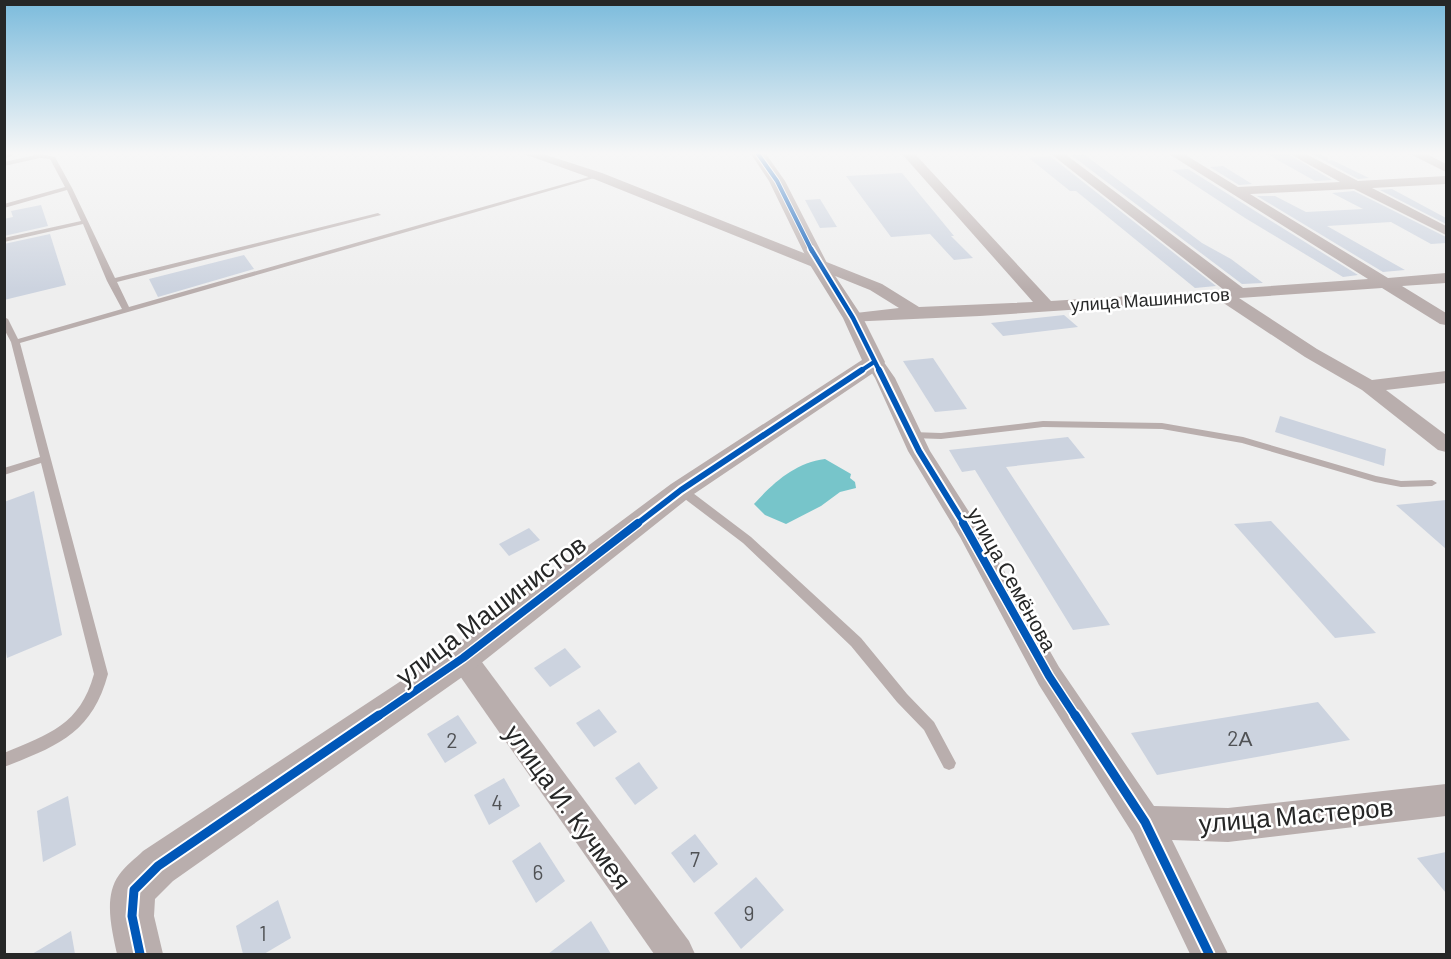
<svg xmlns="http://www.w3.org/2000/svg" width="1451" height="959" font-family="Barlow,sans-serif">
<rect width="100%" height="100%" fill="#eee"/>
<path fill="#77c5ca" d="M825,459L851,474L850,478L855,482L856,488L840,492L821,506L786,524L765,515L754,504C774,482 795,463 825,459Z"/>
<g fill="#ccd3df">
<path d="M1267,154H1288L1332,180L1315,181Z"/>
<path d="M1312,154H1320L1328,158V161L1332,160L1369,178L1358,179Z"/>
<path d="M1071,155H1085L1202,243L1231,259L1263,283L1242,284Z"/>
<path d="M1050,156L1216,286L1195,288L1076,191H1070L1029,158Z"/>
<path d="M1223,166L1252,184L1239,185L1210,167Z"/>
<path d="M1188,169L1358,275L1343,277L1245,218L1172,170Z"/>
<path d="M902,173L954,236H951L973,258L954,260L930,234L891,237L846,176Z"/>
<path d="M1392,189L1446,218V224L1380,190Z"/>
<path d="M1354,191L1446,237V243L1431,244L1391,222L1327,226L1405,270L1383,272L1257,196H1275L1306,212L1363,209L1332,193Z"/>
<path d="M820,199L837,227L820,228L805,200Z"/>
<path d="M41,205L48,226L4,236V219L13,217L11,211Z"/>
<path d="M50,234L66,285L4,300V244Z"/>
<path d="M244,255L254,269L158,297L149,279Z"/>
<path d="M1064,315L1078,327L1003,336L991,323Z"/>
<path d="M933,358L967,409L935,412L903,361Z"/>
<path d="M1280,416L1386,449L1384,466L1275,432Z"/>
<path d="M1068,437L1085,458L1006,467L1110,625L1073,630L975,470L962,472L949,450Z"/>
<path d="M34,491L62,635L7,658L4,640V502Z"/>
<path d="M1446,500V549L1396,505Z"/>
<path d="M1271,521L1376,633L1335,638L1234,524Z"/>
<path d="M529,528L540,540L509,556L499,544Z"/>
<path d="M565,648L581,667L550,687L534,668Z"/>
<path d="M1318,702L1350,740L1157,775L1131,733Z"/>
<path d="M599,709L617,732L594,747L576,723Z"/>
<path d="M458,715L477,743L445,763L427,734Z"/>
<path d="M639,762L658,788L635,805L615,778Z"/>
<path d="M504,778L520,806L489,825L474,795Z"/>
<path d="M68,796L76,845L43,862L37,811Z"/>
<path d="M695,834L718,864L694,883L671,853Z"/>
<path d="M540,842L565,881L536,903L512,861Z"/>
<path d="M1446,852V893L1417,858Z"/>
<path d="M756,877L784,910L741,949L714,913Z"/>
<path d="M278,900L291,938L264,954H243L236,926Z"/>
<path d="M591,921L611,954H548Z"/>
<path d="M71,931L75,954H32Z"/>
</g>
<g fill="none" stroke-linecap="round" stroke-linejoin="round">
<g fill="#b9aead" fill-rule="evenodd">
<path d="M13,154V155L4,159V155Z"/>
<path d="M40,154L55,157L72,188L115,278L378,213L381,215L117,282L129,307L596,175L601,176L20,343L108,674C92,733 58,746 4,767V753C49,734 80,725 94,674L41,463L4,475V468L40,457L11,342L4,329V317L8,319L18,339L122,309L107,281L83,224L4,242V238L81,221L67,190L4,208V204L65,187L50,159L40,158L4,166V162Z"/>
<path d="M1043,421L1162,423L1243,437L1376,476L1401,481L1432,480L1437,483L1432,486L1401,487L1375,482L1242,443L1162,429L1043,427L941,439L912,438L907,435L912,432L941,433Z"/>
<path d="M681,486L685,487L751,537L861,638L907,694L934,722L956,763L954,768L949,770L944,768L924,730L897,702L851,646L743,543L677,493L676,490L677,487Z"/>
</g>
<g fill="#b9aead" fill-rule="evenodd">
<path d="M524,154H543L602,173L882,284L919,307L1033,302L902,154H915L1051,301L1224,290L1051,154H1065L1243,288L1368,279L1169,154H1184L1238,187L1340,182L1290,154H1306L1358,181L1446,176V184L1372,188L1446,226V235L1354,189L1250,194L1388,278L1446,273V283L1402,286L1446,313V325L1440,324L1382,288L1239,298L1317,349L1372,380L1446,371V383L1386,390L1446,435V452L1438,450L1362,390L1305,357L1219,300L980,316L847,322L844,318L847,314L899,308L870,290L594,179Z"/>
<path d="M1410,154H1427L1446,164V172Z"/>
<path d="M874,356L881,358L895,378L930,451L980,529L1059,667L1154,806L1228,808L1446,784V816L1228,842L1172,840L1228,954H1190L1133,834L1039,685L960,537L908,451L875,378L865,362L867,358Z"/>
<path d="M463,646L473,650L689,941L695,954H654L453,666L449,658L453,650Z"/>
</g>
<path fill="#b9aead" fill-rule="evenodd" d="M751,154H766L785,181L828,265L863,318L885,362L882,367L691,496L475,668L173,881L155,899L154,916L163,954H117C112,930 103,897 119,875C125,866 136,858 143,851L451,648L671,484L862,360L843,318L810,265L769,181Z"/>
<defs>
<path id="cycleway-far4" d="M758,154L777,181L812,251"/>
<g id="cycleway-far3">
<path d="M811,249L853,318L880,372"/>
<path d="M859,372L874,362"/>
</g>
<g id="cycleway-far2">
<path d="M879,370L919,451L964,524"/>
<path d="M637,524L681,490L862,370"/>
</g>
<g id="cycleway-far1">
<path d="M963,523L1049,676L1076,717"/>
<path d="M377,717L463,658L638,523"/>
</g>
<g id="cycleway">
<path d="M1075,715L1145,822L1209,954"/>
<path d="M140,954L132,916L134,890L158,866L379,715"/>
</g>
</defs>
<use href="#cycleway-far4" stroke="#fff" stroke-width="6"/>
<use href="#cycleway-far3" stroke="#fff" stroke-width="8"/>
<use href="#cycleway-far2" stroke="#fff" stroke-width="10"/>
<use href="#cycleway-far1" stroke="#fff" stroke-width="11"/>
<use href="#cycleway" stroke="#fff" stroke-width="13"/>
<use href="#cycleway-far4" stroke="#0057b8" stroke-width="4"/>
<use href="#cycleway-far3" stroke="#0057b8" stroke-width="4.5"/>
<use href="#cycleway-far2" stroke="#0057b8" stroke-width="6"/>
<use href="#cycleway-far1" stroke="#0057b8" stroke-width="8"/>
<use href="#cycleway" stroke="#0057b8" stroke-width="9"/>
</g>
<linearGradient id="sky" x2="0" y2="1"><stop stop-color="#7bbbdc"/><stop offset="0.53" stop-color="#f7f7f7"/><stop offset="1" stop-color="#f7f7f7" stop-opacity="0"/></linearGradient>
<rect width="1451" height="289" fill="url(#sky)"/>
<g text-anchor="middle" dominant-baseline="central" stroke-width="5" stroke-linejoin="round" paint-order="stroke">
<g font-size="18" fill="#262727" stroke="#fff">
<text transform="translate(1150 299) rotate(-4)">улица Машинистов</text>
</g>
<g font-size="21" fill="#262727" stroke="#fff">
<text transform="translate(1013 579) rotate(61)">улица Семёнова</text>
</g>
<g font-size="21" fill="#505255">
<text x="1240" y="737">2А</text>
<text x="452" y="739">2</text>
<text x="497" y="801">4</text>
<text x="695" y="858">7</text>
<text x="538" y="871">6</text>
<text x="749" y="912">9</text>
<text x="263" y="932">1</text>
</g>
<g font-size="26" fill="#262727" stroke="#fff">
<text transform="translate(490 609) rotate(-37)">улица Машинистов</text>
<text transform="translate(569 806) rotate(54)">улица И. Кучмея</text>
<text transform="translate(1296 814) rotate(-5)">улица Мастеров</text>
</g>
</g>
<rect width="1451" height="959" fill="none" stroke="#262727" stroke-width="12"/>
</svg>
